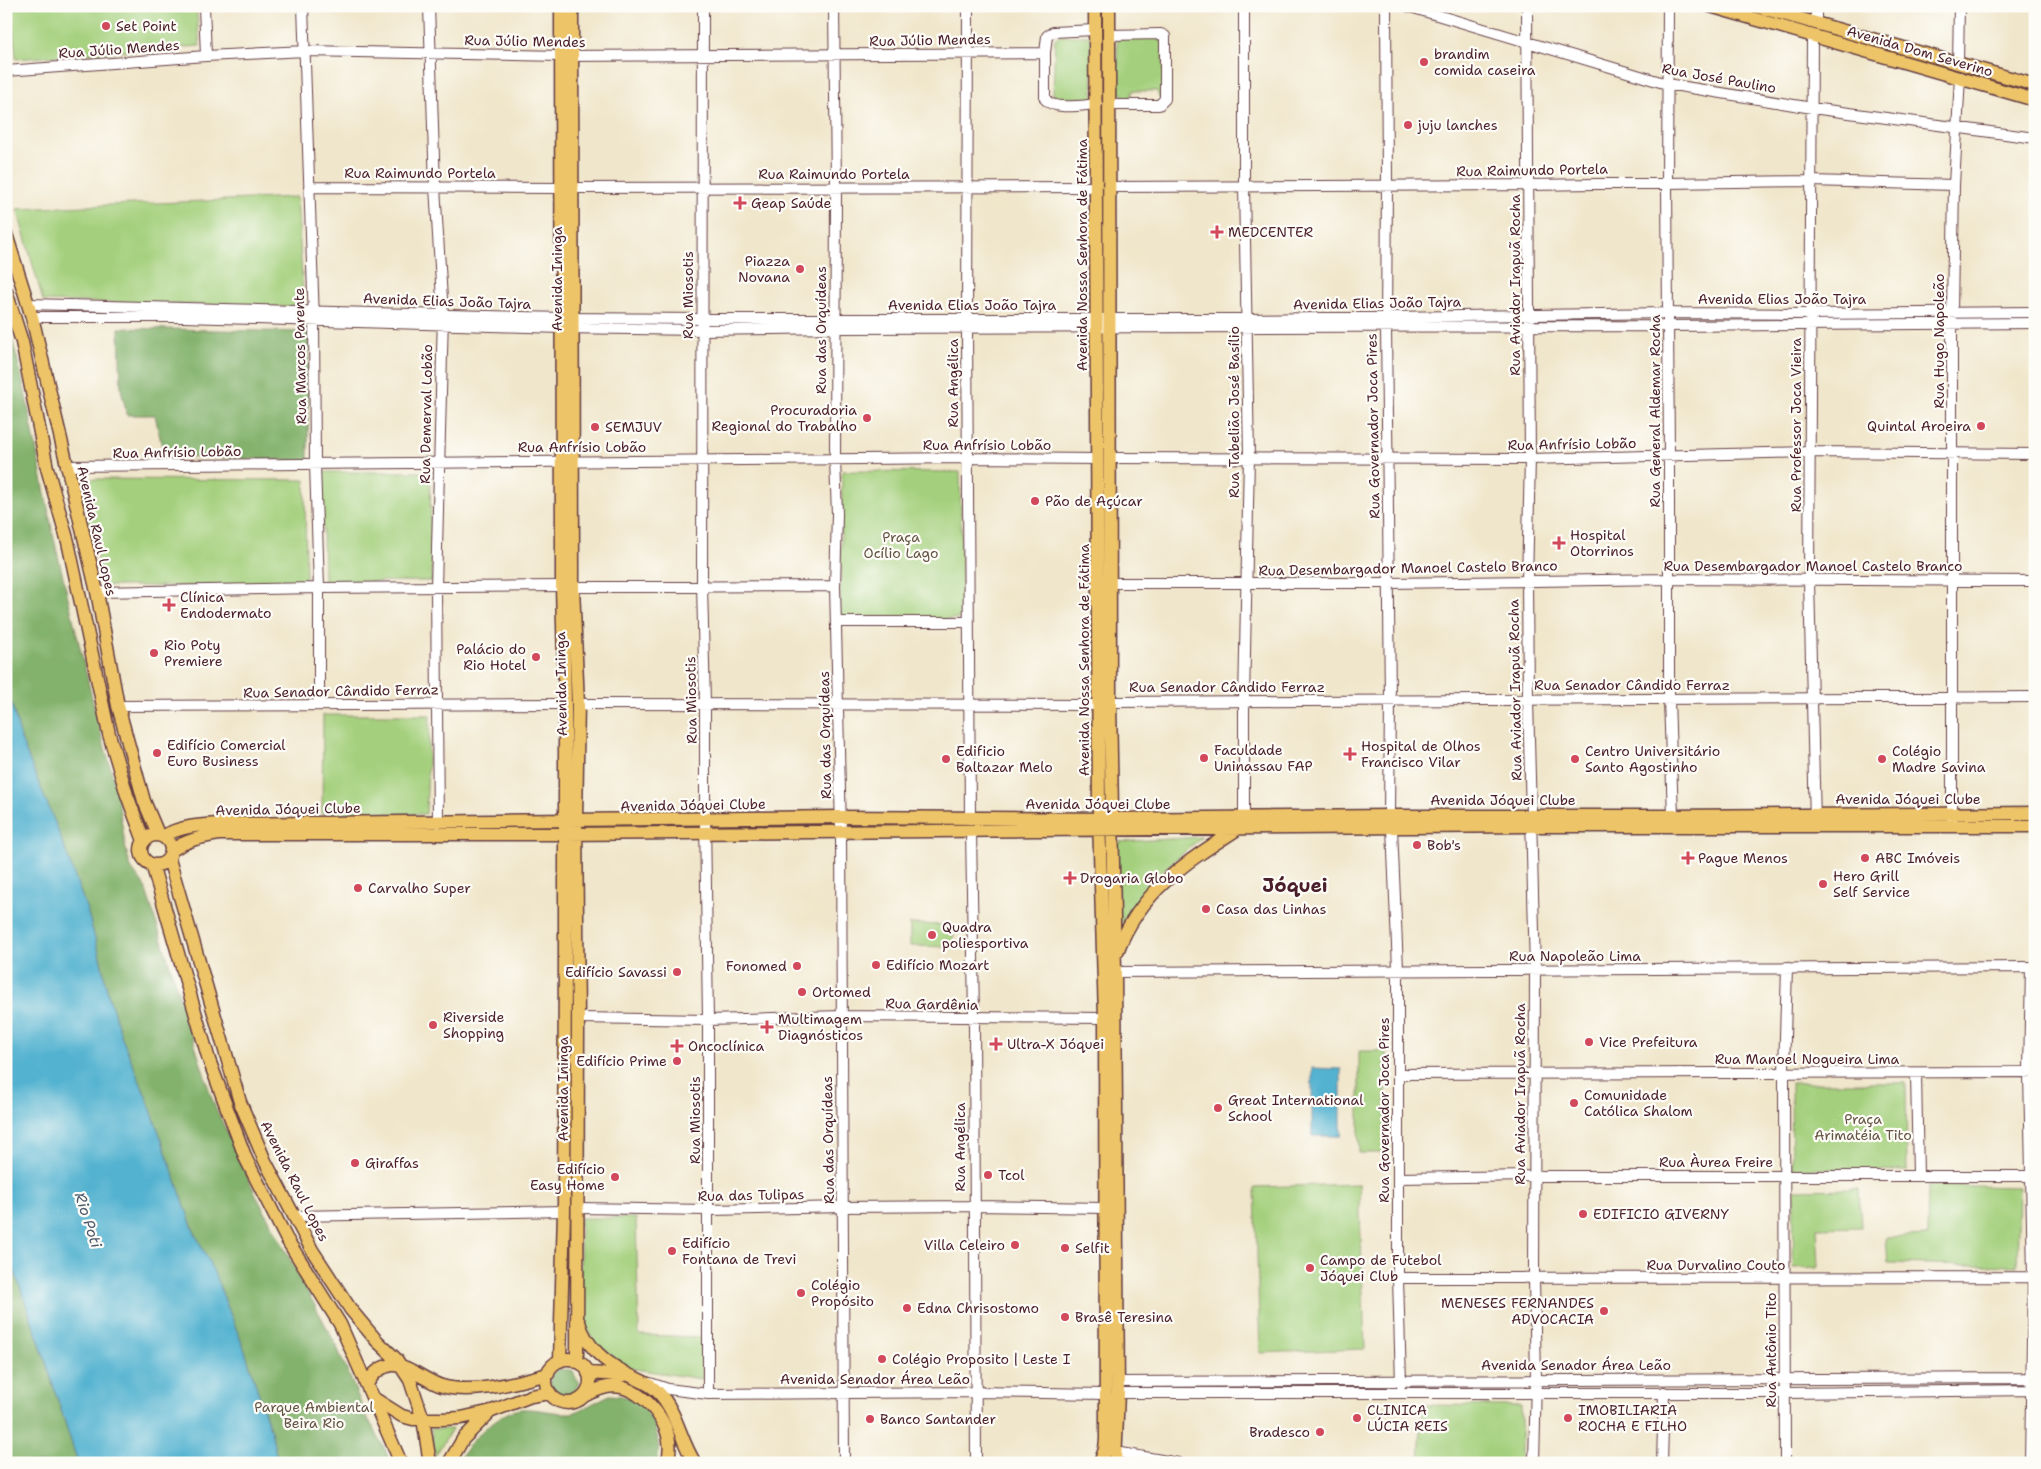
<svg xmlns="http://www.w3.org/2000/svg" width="2041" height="1469" viewBox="0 0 2041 1469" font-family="'Shantell Sans',sans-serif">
	<rect width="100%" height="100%" fill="#fdfcf7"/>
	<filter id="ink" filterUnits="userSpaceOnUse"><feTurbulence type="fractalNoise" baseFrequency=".02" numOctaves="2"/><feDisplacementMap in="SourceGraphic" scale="10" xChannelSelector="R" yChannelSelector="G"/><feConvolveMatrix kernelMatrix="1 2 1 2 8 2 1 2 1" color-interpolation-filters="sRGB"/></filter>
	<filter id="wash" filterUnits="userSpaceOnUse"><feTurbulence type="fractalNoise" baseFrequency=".0096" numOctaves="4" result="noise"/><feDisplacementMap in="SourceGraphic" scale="20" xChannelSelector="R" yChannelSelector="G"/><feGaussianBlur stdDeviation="1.12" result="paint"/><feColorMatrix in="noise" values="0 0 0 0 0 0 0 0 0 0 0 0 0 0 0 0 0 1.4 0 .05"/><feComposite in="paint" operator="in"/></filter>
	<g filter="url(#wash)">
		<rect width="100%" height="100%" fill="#f0e6cb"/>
		<path fill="#a4d07d" stroke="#777854" d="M11,6H196L200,46L16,59Z
			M1058,36H1091L1093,98H1059L1053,94L1055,39Z
			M1162,36L1165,96L1159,98L1157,91H1132L1130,98H1125L1118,89L1117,38Z
			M297,197L304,307L43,301L17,209Z
			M842,471L960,472L963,619H840Z
			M322,472H430L432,581L324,582Z
			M79,479L305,480L306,586H103Z
			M323,715H430L426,814H322Z
			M1202,837L1162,871L1147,886L1119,926L1117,842Z
			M910,924L954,925L953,947L910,946Z
			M1359,1051H1386V1153H1359Z
			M1791,1083H1906L1907,1171L1792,1168Z
			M1359,1184L1365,1349L1260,1353L1255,1187Z
			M1928,1185L2019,1187L2017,1266L1888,1263L1886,1237L1927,1235Z
			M1859,1189L1861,1227L1817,1228L1819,1267L1793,1268L1794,1190Z
			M580,1218H636L639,1335L701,1337L702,1379L635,1369L624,1366L598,1351L581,1315Z
			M1422,1405L1521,1406V1463H1419Z
			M431,1429H452L435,1456Z"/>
		<path fill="#83b26c" stroke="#66684c" d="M6,317L22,377L54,539L98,723L116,787L126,850L131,868L145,887L213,1102L258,1199L336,1345L366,1415L386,1451L389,1463H278L272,1435L245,1351L213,1270L193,1229L149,1104L122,1038L108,994L99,952L87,910L56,825L22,742L6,683Z
			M119,328L309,332L308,461L164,456L155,415H127L121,389Z
			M6,1247L40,1344L78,1463H6Z
			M559,1369L572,1370L579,1384L569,1398L557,1395L550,1384L552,1374Z
			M610,1395C621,1396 632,1396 640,1404C655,1418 662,1444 657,1463H458C466,1443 499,1411 521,1409C538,1408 555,1414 572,1413C577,1413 602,1398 610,1395Z"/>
		<path fill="#52b2d0" stroke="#4e687e" d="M6,683L22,742L56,825L87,910L99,952L108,994L122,1038L149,1104L193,1229L213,1270L245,1351L272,1435L278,1463H78L40,1344L6,1247Z
			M1312,1068L1341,1069V1136H1312Z"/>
	</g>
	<g filter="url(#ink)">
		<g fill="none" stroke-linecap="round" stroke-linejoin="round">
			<g stroke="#633d43" stroke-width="12">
				<path id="minor" d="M204,6L206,56
					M303,6L314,321L315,464L319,588V705
					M429,6L435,187L443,315L436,588L438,823
					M703,6L702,586L705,703V820L708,1020V1394
					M834,6L836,188L835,460L837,514L835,586L841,831L844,1463
					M968,6L967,328L970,819
					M1386,6L1387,185L1386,325L1390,700L1389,816
					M1407,6L1667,84L1812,108L2035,138
					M1527,6L1530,459L1527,581L1528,700L1535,970L1534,1279L1536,1379L1534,1463
					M1668,6L1667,182L1669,455V699L1673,816
					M1816,24V6
					M1095,30L1053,32L1047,36L1045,53V99C1054,111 1083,105 1097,104
					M1109,35L1161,34L1165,36V99L1159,105H1109
					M1812,36L1809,581L1815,822
					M1958,63L1959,6
					M6,71L206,56L305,51L561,56L1045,53
					M309,187L560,188
					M1109,187L1528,185L1811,181L1954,185
					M572,188L1096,187
					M29,304L562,318L702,319H1247L1668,313L1810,314L2035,312
					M32,317H184L562,328L702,330L834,328L1668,326L2035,323
					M1109,458L1530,459L1809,452L2035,454
					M66,466L968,458L1098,459
					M1111,583H1388L1669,579L2035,581
					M573,587L835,586
					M97,592L319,588L562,586
					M836,622H968
					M1110,702L2035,697
					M578,704L1099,705
					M118,706L565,704
					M1244,817V701L1249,457L1244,186V6
					M1952,821V312L1954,185L1960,77
					M1392,828L1398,969V1278L1401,1384
					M971,830L974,1018L976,1463
					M1115,972L2035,967
					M578,1018L708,1020L841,1016L1105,1018
					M1916,1073L1918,1176
					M1399,1074L2035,1072
					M1398,1178L1534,1176H2035
					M577,1208L709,1210L843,1207L974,1206L1105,1208
					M295,1216L564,1211
					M1398,1278L2035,1277
					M1117,1382L2035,1378
					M650,1383L668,1389L708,1394L976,1392L1105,1394
					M1118,1393H1785L2035,1390
					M1116,1452L1178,1463
					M1662,1463L1664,1392
					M1785,1463L1784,1072L1787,967
					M2030,1463L2033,1277L2029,1072L2031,967"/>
			</g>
			<g stroke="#633d43" stroke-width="15">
				<path id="major" d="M572,6L573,587L578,704L576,821L578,1018L577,1362
					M1095,6L1099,819L1105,1018L1106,1439L1105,1449L1100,1463
					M1109,6L1110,702L1115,972L1118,1393L1115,1463
					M1710,6L2035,100
					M1755,6L2035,85
					M6,234L32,317L97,592L118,706L144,801L158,834
					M6,291L22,342L47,468L68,542L109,734L127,795L144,841
					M141 850a15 15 0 1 1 30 0a15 15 0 1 1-30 0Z
					M163,836C182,826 199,825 220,824L840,817L1111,819L1389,816H1673L2035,813
					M172,850C187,840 201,837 219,834H564L1531,826H2035
					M169,859L240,1102L265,1161L312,1250L351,1310L376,1340L396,1359L410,1380L423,1419L430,1463
					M152,864L209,1060L246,1159L286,1238L340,1324L401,1463
					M1117,952C1140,891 1186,862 1239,828
					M579,1322C586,1347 605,1362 627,1374C638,1380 648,1382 657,1391C677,1410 680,1441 695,1463
					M546 1381a22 22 0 1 1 44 0a22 22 0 1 1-44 0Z
					M560,1361L564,1211L565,946V704L562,586L561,6
					M588,1373L624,1375
					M367,1384C373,1373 381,1366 393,1365C407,1364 427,1382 442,1386C473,1395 517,1382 548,1374
					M584,1396C595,1390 609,1384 621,1387C651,1395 678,1432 667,1463
					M375,1399L402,1416L413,1419H442L461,1418L492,1411L531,1396L550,1393
					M449,1463L463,1439L491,1411"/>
			</g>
			<use href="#minor" stroke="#fff" stroke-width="10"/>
			<use href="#major" stroke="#eec469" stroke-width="12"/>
		</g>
	</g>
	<g fill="#d1495b" stroke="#fdfcf7" stroke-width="2">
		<circle cx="106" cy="26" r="5"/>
		<circle cx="1424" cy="62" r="5"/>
		<circle cx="1408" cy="125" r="5"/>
		<path d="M737.5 195.5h5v5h5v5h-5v5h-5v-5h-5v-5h5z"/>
		<path d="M1214.5 224.5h5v5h5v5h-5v5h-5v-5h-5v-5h5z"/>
		<circle cx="800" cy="269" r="5"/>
		<circle cx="867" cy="418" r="5"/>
		<circle cx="1981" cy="426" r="5"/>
		<circle cx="595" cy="427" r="5"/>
		<circle cx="1035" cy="501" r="5"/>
		<path d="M1556.5 535.5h5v5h5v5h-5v5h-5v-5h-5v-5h5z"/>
		<path d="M166.5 597.5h5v5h5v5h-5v5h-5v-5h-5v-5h5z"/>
		<circle cx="154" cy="653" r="5"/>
		<circle cx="536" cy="657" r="5"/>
		<circle cx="157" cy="753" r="5"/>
		<path d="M1347.5 746.5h5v5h5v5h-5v5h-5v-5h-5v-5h5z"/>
		<circle cx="1204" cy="758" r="5"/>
		<circle cx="946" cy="759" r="5"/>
		<circle cx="1575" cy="759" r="5"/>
		<circle cx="1882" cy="759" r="5"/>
		<circle cx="1417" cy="845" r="5"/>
		<path d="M1685.5 850.5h5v5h5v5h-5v5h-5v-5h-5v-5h5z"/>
		<circle cx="1865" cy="858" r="5"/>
		<path d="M1067.5 870.5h5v5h5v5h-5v5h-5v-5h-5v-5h5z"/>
		<circle cx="1823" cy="884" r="5"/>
		<circle cx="358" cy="888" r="5"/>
		<circle cx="1206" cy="909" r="5"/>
		<circle cx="932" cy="935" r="5"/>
		<circle cx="876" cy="965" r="5"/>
		<circle cx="797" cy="966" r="5"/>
		<circle cx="677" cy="972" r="5"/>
		<circle cx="802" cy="992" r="5"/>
		<circle cx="433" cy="1025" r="5"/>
		<path d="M764.5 1019.5h5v5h5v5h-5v5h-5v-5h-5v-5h5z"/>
		<circle cx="1589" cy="1042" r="5"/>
		<path d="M993.5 1036.5h5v5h5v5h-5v5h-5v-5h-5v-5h5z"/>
		<path d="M674.5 1038.5h5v5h5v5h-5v5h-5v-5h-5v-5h5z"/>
		<circle cx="677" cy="1061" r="5"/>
		<circle cx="1574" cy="1103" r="5"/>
		<circle cx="1218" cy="1108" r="5"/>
		<circle cx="355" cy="1163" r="5"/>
		<circle cx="988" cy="1175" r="5"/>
		<circle cx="615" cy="1177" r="5"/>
		<circle cx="1583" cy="1214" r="5"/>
		<circle cx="1015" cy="1245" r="5"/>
		<circle cx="1065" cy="1248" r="5"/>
		<circle cx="672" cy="1251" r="5"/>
		<circle cx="1310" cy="1268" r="5"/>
		<circle cx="801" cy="1293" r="5"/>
		<circle cx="907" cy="1308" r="5"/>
		<circle cx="1604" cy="1311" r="5"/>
		<circle cx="1065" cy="1317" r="5"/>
		<circle cx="882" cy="1359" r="5"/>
		<circle cx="1357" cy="1418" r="5"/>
		<circle cx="1568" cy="1418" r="5"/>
		<circle cx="870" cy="1419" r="5"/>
		<circle cx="1320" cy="1432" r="5"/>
	</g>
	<g text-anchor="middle" stroke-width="4.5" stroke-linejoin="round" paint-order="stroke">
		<g font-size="14" fill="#4a1f2b" stroke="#fdfcf7" text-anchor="start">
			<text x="116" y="31">Set Point</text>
			<text x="1434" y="59">brandim<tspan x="1434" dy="16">comida caseira</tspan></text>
			<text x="1418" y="130">juju lanches</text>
			<text x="751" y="208">Geap Saúde</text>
			<text x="1228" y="237">MEDCENTER</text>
			<text x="790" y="266" text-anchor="end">Piazza<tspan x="790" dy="16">Novana</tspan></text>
			<text x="857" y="415" text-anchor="end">Procuradoria<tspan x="857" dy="16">Regional do Trabalho</tspan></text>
			<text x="1971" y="431" text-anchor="end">Quintal Aroeira</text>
			<text x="605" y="432">SEMJUV</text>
			<text x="1045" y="506">Pão de Açúcar</text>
			<text x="1570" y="540">Hospital<tspan x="1570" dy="16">Otorrinos</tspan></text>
			<text x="180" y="602">Clínica<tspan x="180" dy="16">Endodermato</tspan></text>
			<text x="164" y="650">Rio Poty<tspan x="164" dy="16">Premiere</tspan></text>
			<text x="526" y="654" text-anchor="end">Palácio do<tspan x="526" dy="16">Rio Hotel</tspan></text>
			<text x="167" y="750">Edifício Comercial<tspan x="167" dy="16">Euro Business</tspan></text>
			<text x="1361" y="751">Hospital de Olhos<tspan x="1361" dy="16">Francisco Vilar</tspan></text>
			<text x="1214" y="755">Faculdade<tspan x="1214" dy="16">Uninassau FAP</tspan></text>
			<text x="956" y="756">Edificio<tspan x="956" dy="16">Baltazar Melo</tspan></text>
			<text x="1585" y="756">Centro Universitário<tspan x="1585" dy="16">Santo Agostinho</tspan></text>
			<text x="1892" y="756">Colégio<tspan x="1892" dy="16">Madre Savina</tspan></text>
			<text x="1427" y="850">Bob's</text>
			<text x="1698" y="863">Pague Menos</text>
			<text x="1875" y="863">ABC Imóveis</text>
			<text x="1833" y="881">Hero Grill<tspan x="1833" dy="16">Self Service</tspan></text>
			<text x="1080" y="883">Drogaria Globo</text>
			<text x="368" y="893">Carvalho Super</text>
			<text x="1216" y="914">Casa das Linhas</text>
			<text x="942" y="932">Quadra<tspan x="942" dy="16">poliesportiva</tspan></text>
			<text x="886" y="970">Edifício Mozart</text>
			<text x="787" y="971" text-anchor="end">Fonomed</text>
			<text x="667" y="977" text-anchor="end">Edifício Savassi</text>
			<text x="812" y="997">Ortomed</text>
			<text x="443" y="1022">Riverside<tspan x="443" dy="16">Shopping</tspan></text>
			<text x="778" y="1024">Multimagem<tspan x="778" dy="16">Diagnósticos</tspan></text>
			<text x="1599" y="1047">Vice Prefeitura</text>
			<text x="1007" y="1049">Ultra-X Jóquei</text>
			<text x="688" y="1051">Oncoclínica</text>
			<text x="667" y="1066" text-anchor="end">Edifício Prime</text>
			<text x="1584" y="1100">Comunidade<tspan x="1584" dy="16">Católica Shalom</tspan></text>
			<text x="1228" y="1105">Great International<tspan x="1228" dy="16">School</tspan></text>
			<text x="365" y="1168">Giraffas</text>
			<text x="605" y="1174" text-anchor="end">Edifício<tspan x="605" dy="16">Easy Home</tspan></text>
			<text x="998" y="1180">Tcol</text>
			<text x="1593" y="1219">EDIFICIO GIVERNY</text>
			<text x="682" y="1248">Edifício<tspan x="682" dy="16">Fontana de Trevi</tspan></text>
			<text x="1005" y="1250" text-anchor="end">Villa Celeiro</text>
			<text x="1075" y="1253">Selfit</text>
			<text x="1320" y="1265">Campo de Futebol<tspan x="1320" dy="16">Jóquei Club</tspan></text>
			<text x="811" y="1290">Colégio<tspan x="811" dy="16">Propósito</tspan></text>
			<text x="1594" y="1308" text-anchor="end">MENESES FERNANDES<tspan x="1594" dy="16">ADVOCACIA</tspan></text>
			<text x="917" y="1313">Edna Chrisostomo</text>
			<text x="1075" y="1322">Brasê Teresina</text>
			<text x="892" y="1364">Colégio Proposito | Leste I</text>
			<text x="1367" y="1415">CLINICA<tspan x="1367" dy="16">LÚCIA REIS</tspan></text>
			<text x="1578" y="1415">IMOBILIARIA<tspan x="1578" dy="16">ROCHA E FILHO</tspan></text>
			<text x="880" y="1424">Banco Santander</text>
			<text x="1310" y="1437" text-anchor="end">Bradesco</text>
		</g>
		<g font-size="14" fill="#4a1f2b" stroke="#fdfcf7">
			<text transform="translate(930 40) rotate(-1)" y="5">Rua Júlio Mendes</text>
			<text transform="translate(525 41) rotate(1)" y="5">Rua Júlio Mendes</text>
			<text transform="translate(119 49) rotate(-4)" y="5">Rua Júlio Mendes</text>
			<text transform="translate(1920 51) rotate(16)" y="5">Avenida Dom Severino</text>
			<text transform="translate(1719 78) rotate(10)" y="5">Rua José Paulino</text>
			<text transform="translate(1532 170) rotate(-1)" y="5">Rua Raimundo Portela</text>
			<text x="420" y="178">Rua Raimundo Portela</text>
			<text x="834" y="179">Rua Raimundo Portela</text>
			<text transform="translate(1082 255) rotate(-90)" y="5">Avenida Nossa Senhora de Fátima</text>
			<text transform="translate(557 279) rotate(-90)" y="5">Avenida Ininga</text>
			<text transform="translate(1515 285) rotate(-90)" y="5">Rua Aviador Irapuã Rocha</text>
			<text transform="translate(688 295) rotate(-90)" y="5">Rua Miosotis</text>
			<text x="1782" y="304">Avenida Elias João Tajra</text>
			<text transform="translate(447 301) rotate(2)" y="5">Avenida Elias João Tajra</text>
			<text transform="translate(1377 303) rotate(-1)" y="5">Avenida Elias João Tajra</text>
			<text x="972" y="310">Avenida Elias João Tajra</text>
			<text transform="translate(821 330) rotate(-90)" y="5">Rua das Orquídeas</text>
			<text transform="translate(1939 341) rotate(-90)" y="5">Rua Hugo Napoleão</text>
			<text transform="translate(300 356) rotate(-91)" y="5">Rua Marcos Parente</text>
			<text transform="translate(953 383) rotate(-90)" y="5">Rua Angélica</text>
			<text transform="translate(1655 411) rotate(-90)" y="5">Rua General Aldemar Rocha</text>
			<text transform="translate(1234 412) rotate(-90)" y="5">Rua Tabelião José Basílio</text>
			<text transform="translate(426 414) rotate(-89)" y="5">Rua Demerval Lobão</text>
			<text transform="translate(1796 425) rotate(-90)" y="5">Rua Professor Joca Vieira</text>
			<text transform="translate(1373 426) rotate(-91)" y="5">Rua Governador Joca Pires</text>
			<text transform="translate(1572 444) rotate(-1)" y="5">Rua Anfrísio Lobão</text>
			<text x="987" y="450">Rua Anfrísio Lobão</text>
			<text x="582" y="452">Rua Anfrísio Lobão</text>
			<text transform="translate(177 452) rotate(-1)" y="5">Rua Anfrísio Lobão</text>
			<text transform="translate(97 531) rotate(77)" y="5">Avenida Raul Lopes</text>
			<text x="1813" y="571">Rua Desembargador Manoel Castelo Branco</text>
			<text transform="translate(1408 568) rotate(-1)" y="5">Rua Desembargador Manoel Castelo Branco</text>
			<text transform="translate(1084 660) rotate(-90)" y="5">Avenida Nossa Senhora de Fátima</text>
			<text transform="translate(561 684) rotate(-91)" y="5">Avenida Ininga</text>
			<text x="1632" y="690">Rua Senador Cândido Ferraz</text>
			<text x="1227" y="692">Rua Senador Cândido Ferraz</text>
			<text transform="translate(1515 690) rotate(-91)" y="5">Rua Aviador Irapuã Rocha</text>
			<text transform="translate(341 691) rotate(-1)" y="5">Rua Senador Cândido Ferraz</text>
			<text transform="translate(691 700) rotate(-91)" y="5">Rua Miosotis</text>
			<text transform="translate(825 735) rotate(-91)" y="5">Rua das Orquídeas</text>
			<text x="1908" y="804">Avenida Jóquei Clube</text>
			<text x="1503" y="805">Avenida Jóquei Clube</text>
			<text x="1098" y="809">Avenida Jóquei Clube</text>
			<text transform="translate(693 805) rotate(-1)" y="5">Avenida Jóquei Clube</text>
			<text transform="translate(288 809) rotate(-1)" y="5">Avenida Jóquei Clube</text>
			<text x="1575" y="961">Rua Napoleão Lima</text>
			<text transform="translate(932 1004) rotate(1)" y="5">Rua Gardênia</text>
			<text x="1807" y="1064">Rua Manoel Nogueira Lima</text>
			<text transform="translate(563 1089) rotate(-90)" y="5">Avenida Ininga</text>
			<text transform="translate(1520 1094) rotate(-90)" y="5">Rua Aviador Irapuã Rocha</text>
			<text transform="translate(1384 1110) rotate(-90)" y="5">Rua Governador Joca Pires</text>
			<text transform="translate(695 1120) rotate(-90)" y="5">Rua Miosotis</text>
			<text transform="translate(828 1140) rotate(-91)" y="5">Rua das Orquídeas</text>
			<text transform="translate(960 1147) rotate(-90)" y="5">Rua Angélica</text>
			<text x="1716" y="1167">Rua Àurea Freire</text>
			<text transform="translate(295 1181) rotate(63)" y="5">Avenida Raul Lopes</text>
			<text transform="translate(751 1195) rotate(-1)" y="5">Rua das Tulipas</text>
			<text x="1716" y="1270">Rua Durvalino Couto</text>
			<text transform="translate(1771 1350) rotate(-90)" y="5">Rua Antônio Tito</text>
			<text x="1576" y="1370">Avenida Senador Área Leão</text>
			<text x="875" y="1384">Avenida Senador Área Leão</text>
		</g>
		<g font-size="14" fill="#655444" stroke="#fdfcf7">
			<text x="901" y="542">Praça<tspan x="901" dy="16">Ocílio Lago</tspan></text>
			<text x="1863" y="1124">Praça<tspan x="1863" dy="16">Arimatéia Tito</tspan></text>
			<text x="314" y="1412">Parque Ambiental<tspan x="314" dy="16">Beira Rio</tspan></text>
		</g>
		<g font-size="15" font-style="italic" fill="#4d5a6d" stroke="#fdfcf7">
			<text transform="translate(88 1220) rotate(72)" y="5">Rio Poti</text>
		</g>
		<g font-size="19" font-weight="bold" fill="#4a1f2b" stroke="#fdfcf7">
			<text x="1295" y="892">Jóquei</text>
		</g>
	</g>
	<rect width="2041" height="1469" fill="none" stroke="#fdfcf7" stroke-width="25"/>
</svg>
